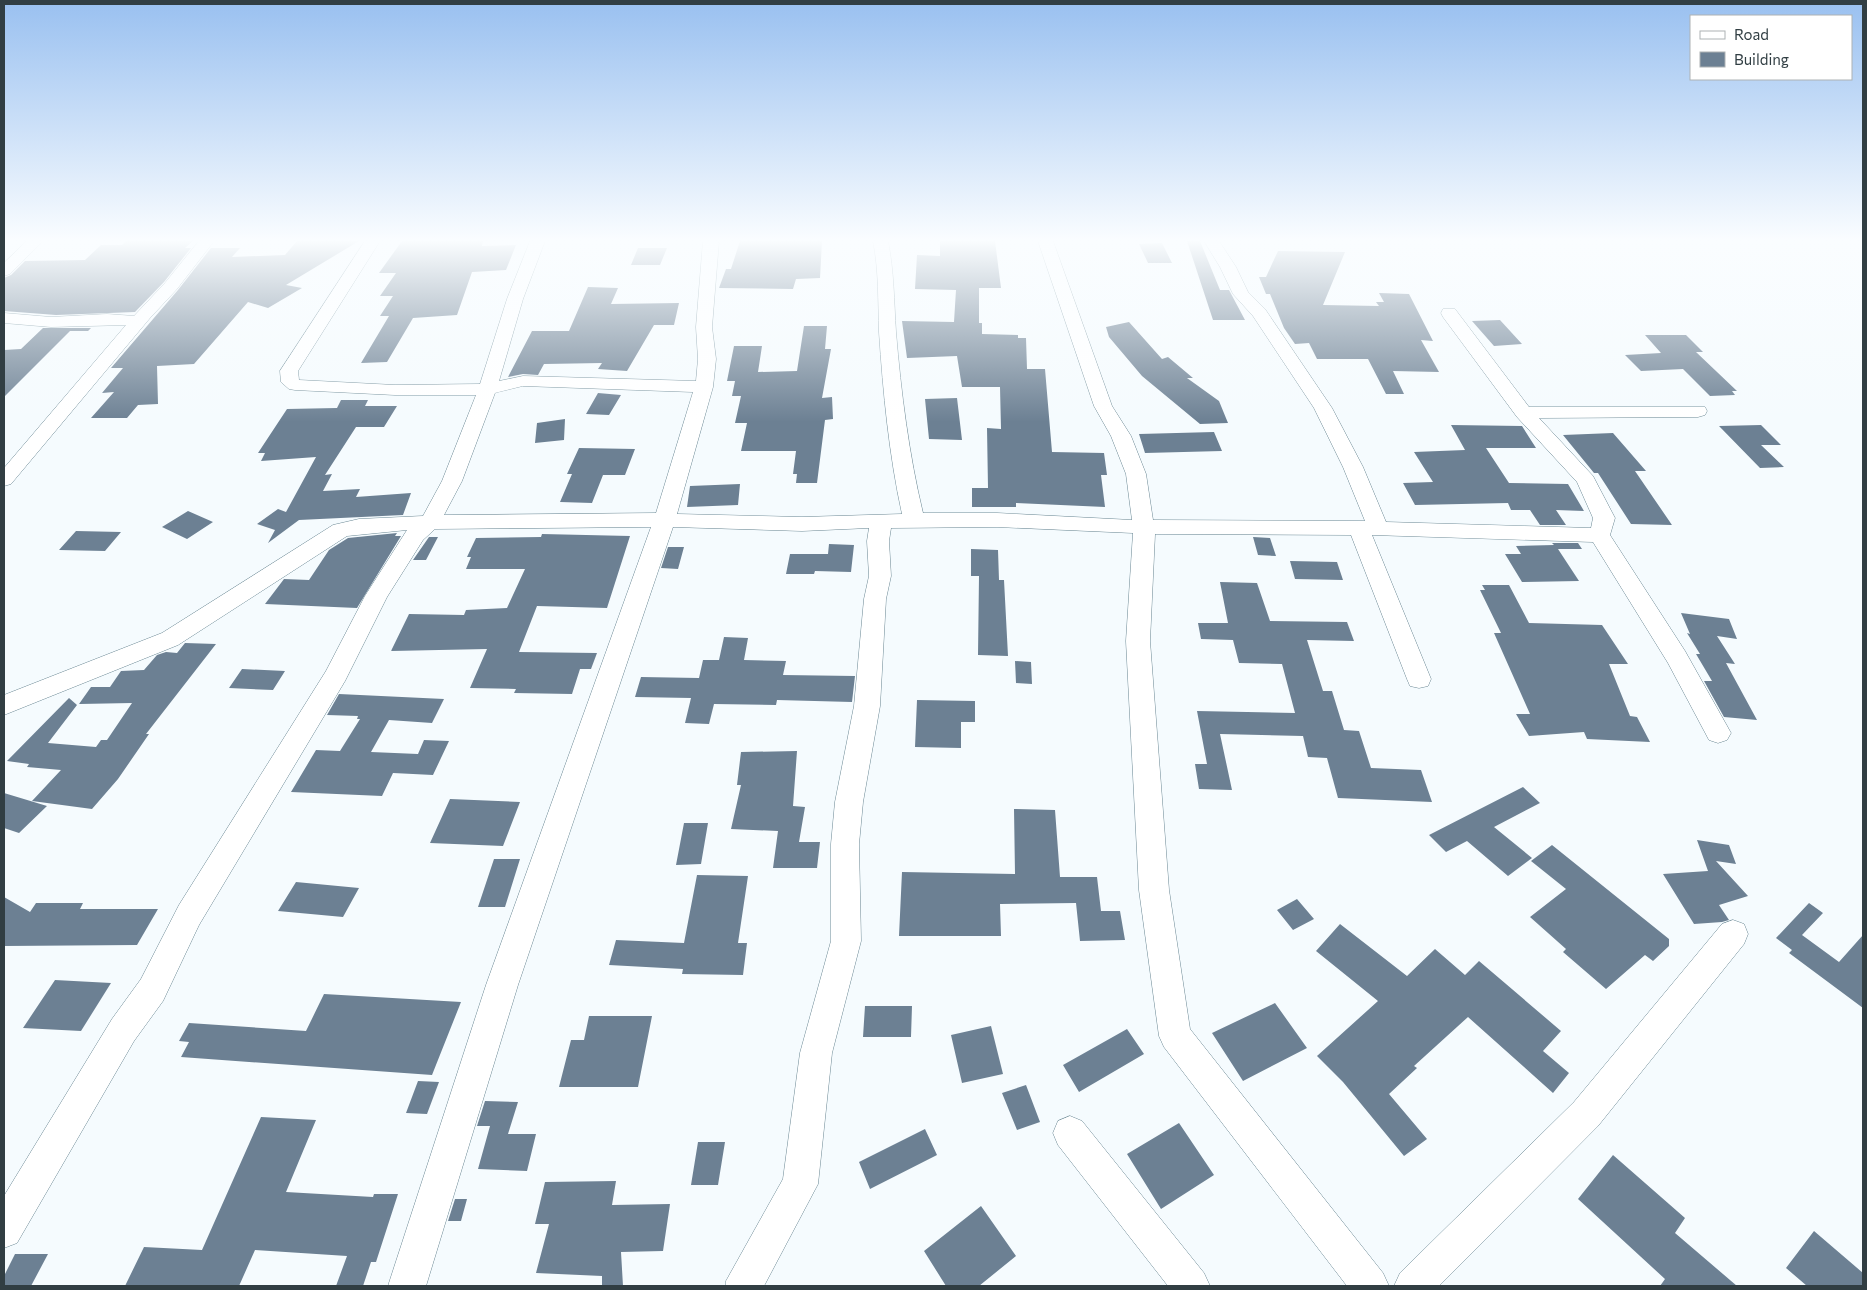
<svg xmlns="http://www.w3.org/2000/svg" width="1867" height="1290" viewBox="0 0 1867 1290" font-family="Commissioner,sans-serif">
	<rect width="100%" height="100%" fill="#f5fbfe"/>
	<path fill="#6c8093" d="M126,241H193L185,248H191L164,282L135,312L56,315L4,311V278L11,275L25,261L85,260L101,245H122Z
		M297,241H359L286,285L302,288L268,308L248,302L194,364L157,366L158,404L138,405L127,418H91L114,392L102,393L123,368H111L178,290L211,248H240L232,257L285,255Z
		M402,241H483L482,246L516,245L506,270L472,272L457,315L413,318L387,362L361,363L389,316H380L393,296H380L396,273H379Z
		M740,241H822L820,278L796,279L793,289L719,288L726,269H731Z
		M940,241H995L1001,288H979V323H982V334L1018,335V338H1026L1027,369H1045L1052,452L1104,453L1107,475H1101L1105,507L1016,503V507H972V488H988L987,428L1001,429L1000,387H962L957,356L907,358L902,321L954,322L956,290L915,289L917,255L940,256Z
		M1187,241H1200L1220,290H1229L1245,320H1213Z
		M1162,243L1172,263H1148L1139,244Z
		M638,248H667L660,265H631Z
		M1278,251L1345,252L1323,305L1379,306L1376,302H1384L1379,293L1409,294L1433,341L1421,340L1439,372L1393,371L1404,394H1386L1368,359H1317L1309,343L1295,344L1284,328L1270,294H1266L1259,277H1266Z
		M588,287L618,288L611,304L679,303L674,325H654L627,371L598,369L602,363L544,364L538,375L523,374L508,377L532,331H569Z
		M1500,320L1522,344L1494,346L1472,321Z
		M1129,322L1162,359L1168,357L1193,378H1187L1219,401L1228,423L1200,424L1142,376L1109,337L1106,327Z
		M804,326H827L825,349H831L822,398L832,397L833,419L825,420L817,483H796L797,474H793L796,451H741L747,423H735L741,396H732L735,381H727L734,346H762L758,372L797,371Z
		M43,328H91L88,331H70L4,397V350L21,349Z
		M1645,335H1686L1703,352H1696L1737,391H1732L1735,395L1710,396L1683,369L1641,371L1625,355L1661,353Z
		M598,393L621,395L609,415L586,414Z
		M957,398L962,440L929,439L925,399Z
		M341,400H368L365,406H397L384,427H356L325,475L332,474L323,491L360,489L356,497L411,493L403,515L299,520L268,543L275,530L257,524L278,509L286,512L316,457L261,461L265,453H258L287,409L337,408Z
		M565,419L564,440L535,443L537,423Z
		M1451,425L1522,426L1536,448H1486L1509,483L1568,484L1584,511L1556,510L1566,525H1540L1530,510H1511L1508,503L1415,505L1403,483L1433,482L1414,452L1465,450Z
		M1761,425L1781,445H1761L1784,467L1760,468L1719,426Z
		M1214,432L1222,451L1145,453L1139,434Z
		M1613,433L1646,471H1635L1672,525L1631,524L1598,473H1594L1563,435Z
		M579,448L635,449L625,475H603L592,503L560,502L572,474H567Z
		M740,484L738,505L687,507L690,486Z
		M188,511L213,522L187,539L162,527Z
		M76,531L121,532L105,551L59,550Z
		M397,533L395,536H401L357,608L265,604L284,579L309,580L329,550L348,538Z
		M542,534L630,536L607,608L537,606L519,652L597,653L591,669H580L572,694L514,693L516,689L470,688L487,649L391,651L409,614L464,615L466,610L507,608L525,569H466L471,557H467L476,538L541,537Z
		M429,537H438L426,560H413Z
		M1253,537L1270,538L1276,556L1258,555Z
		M1552,543H1578L1582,549H1558L1579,581L1522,582L1505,554H1521L1516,546L1554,545Z
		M829,544L854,545L851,572L815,571L814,574H786L790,554H828Z
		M668,547H684L678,569L661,568Z
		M971,549L998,550L999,580H1004L1008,656L978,655L979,576H971Z
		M1290,561L1337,562L1343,580L1295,579Z
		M1220,582L1257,583L1270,621L1347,622L1354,641L1307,640L1323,691H1332L1344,730L1359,731L1371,768L1421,770L1432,802L1338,798L1327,758L1308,757L1303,736L1220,734L1232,790L1199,789L1195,764H1207L1197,711L1295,713L1282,664L1239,663L1233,640L1201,639L1198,623H1228Z
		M1482,585H1509L1529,623L1602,625L1628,664H1609L1630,716L1637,717L1650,742L1587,739L1584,732L1529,736L1516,714H1530L1494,633H1501L1480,590H1485Z
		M1681,613L1729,619L1737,639L1717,636L1735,664L1726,663L1757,720L1724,717L1704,681H1712L1696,654H1700L1687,633L1690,634Z
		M724,637L748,638L744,660L786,661L783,675L855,676L852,702L777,700L776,705L714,704L709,724L685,723L691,698L635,697L641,677L699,678L703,660H719Z
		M185,643L216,644L146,734H149L118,779L92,809L32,801L61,770L27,767L29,764L7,761L69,698L77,705L48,743L96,747L101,740H107L132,703L79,704L91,687H110L121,671L144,670L157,655L166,652L177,653Z
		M1015,661L1031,662L1032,684L1016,683Z
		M242,669L285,671L273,690L229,688Z
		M339,694L444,699L432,723L389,720L371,752L418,754L424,740L449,741L433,775L393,773L382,796L291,792L316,750L340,751L360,719H357L358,716L327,715Z
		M917,700L975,701V722H961V748L915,747Z
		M797,751L793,806L805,807L799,842H820L817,868H773L778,831L731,829L741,785H737L741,752Z
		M1523,787L1540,803L1494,827L1532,858L1508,876L1467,841L1446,852L1429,835Z
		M4,793L47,806L19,833L4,828Z
		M450,799L520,802L503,846L430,843Z
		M1014,809L1055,810L1060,877H1097L1101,911H1120L1125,940L1080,941L1076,903L1000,904L1001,936H899L902,872L1015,874Z
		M684,823H708L701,864L676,865Z
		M1697,840L1729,845L1736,864L1716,861L1748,896L1719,905L1729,920L1722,922L1694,924L1663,874L1708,871Z
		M1552,845L1669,939V946L1653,961L1645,955L1606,989L1563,952L1566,949L1530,917L1566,889L1531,861Z
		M494,859H520L505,907H478Z
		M697,875L748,876L738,943H747L743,975L682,974L683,969L609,965L616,940L684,943Z
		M296,882L359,888L343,917L278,911Z
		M4,897L30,912L36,903H83L80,909H158L137,945L4,946Z
		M1297,899L1314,919L1293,930L1277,910Z
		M1809,903L1823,913L1802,935L1839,962L1863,935V1008L1789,953L1792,950L1776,938Z
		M1340,924L1407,976L1435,949L1465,975L1479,961L1561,1031L1543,1051L1569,1073L1553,1093L1468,1017L1414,1066L1417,1068L1389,1094L1427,1139L1404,1156L1343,1082L1317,1056L1378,1001L1316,951Z
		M55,980L111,983L81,1031L23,1028Z
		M324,994L461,1002L432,1075L181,1057L189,1042L179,1041L189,1023L306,1031Z
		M1275,1003L1307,1048L1243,1081L1212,1033Z
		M865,1006H912L911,1037H863Z
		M589,1016H652L638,1087H559L571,1040H584Z
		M991,1026L1003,1074L962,1083L951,1035Z
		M1127,1029L1144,1054L1079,1092L1063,1065Z
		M418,1081L439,1082L427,1114L406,1113Z
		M1026,1085L1040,1122L1017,1130L1002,1093Z
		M485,1101L518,1102L508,1134H536L527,1171L478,1169L490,1126H477Z
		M261,1117L316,1120L286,1192L373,1197L374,1194H398L376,1262H371L363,1286H336L347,1256L255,1250L239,1286H125L144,1247L202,1250Z
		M1179,1123L1214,1175L1161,1209L1127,1154Z
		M925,1129L937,1155L870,1189L859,1162Z
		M698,1142H725L718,1185H691Z
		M1613,1155L1685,1218L1675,1233L1737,1286H1660L1665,1279L1578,1199Z
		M616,1181L612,1205L670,1204L663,1251L621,1252L623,1286H602V1276L536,1273L549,1224H535L545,1182Z
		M455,1199H467L461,1221H448Z
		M981,1206L1016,1256L979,1286H946L924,1251Z
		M1814,1231L1863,1273V1286H1807L1786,1268Z
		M15,1254H48L31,1286H4V1276Z"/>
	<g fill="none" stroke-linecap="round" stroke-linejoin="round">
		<g stroke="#6b8894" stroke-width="1">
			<path id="minor" d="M27,241H43L10,274L4,276V263Z
				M199,241H214L177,289L150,318L11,484L4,486V468L126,325L51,327L4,323V313L51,317L107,314L134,316L165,283Z
				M365,241H380L298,371L299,380L395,385L480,384L507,299L530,241H545L523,299L499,381L523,376L696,381L698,359L696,327L703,241H719L712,327L716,359L713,387L677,514L802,517L902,514C889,455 883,392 879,332C878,301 879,271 873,241H888C894,271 894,301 896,332C901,392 909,455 923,513H997L1132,520L1126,474L1111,436L1094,406L1038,241H1053L1112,406L1131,436L1146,474L1153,520L1365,521L1343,467L1314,408L1253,316L1233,294L1220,267L1204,241H1219L1236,267L1248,292L1265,309L1332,408L1363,467L1386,522L1591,528L1593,518L1577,482L1517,417L1443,317L1441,313L1443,309H1455L1529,407H1705L1707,411L1705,415L1698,417L1539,418L1593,476L1615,518L1610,535L1685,651L1731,733L1727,740L1718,743L1709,740L1668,663L1593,542L1372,535L1431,679L1428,686L1419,688L1410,686L1407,679L1351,535L1155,534L1150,641L1169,890L1190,1029L1383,1273L1389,1286H1347L1164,1047L1159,1036L1139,890L1126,641L1133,533L997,527L891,528L889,541L891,576L886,599L880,706L863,802L859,844L861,941L832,1053L818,1184L764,1286H726V1281L783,1179L800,1053L831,941V844L835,802L854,706L864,599L869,576L867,541L869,528L802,531L673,527L518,985L426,1286H388L486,985L651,527L435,529L423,540L387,597L345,681L199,925L163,1001L134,1041L17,1243L4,1248V1196L112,1019L141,979L179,905L326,671L365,596L407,530L347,536L178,645L4,715V695L162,633L333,525L359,519L423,516L442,481L476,395H395L295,390L289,389L281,382L280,371ZM523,386L693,392L656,513L444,515L462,481L495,393Z
				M1733,920L1744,924L1748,934L1744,944L1598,1126L1439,1286H1394L1400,1273L1574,1102L1722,924Z
				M1070,1116L1082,1121L1204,1273L1210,1286H1168L1058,1145L1053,1133L1058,1121Z"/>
		</g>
		<use href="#minor" fill="#fff" fill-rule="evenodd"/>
	</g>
	<linearGradient id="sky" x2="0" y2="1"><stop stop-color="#99c0f0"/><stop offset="0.57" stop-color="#fafdff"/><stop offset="1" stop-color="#fafdff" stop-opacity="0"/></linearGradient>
	<rect width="1867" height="422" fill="url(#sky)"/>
	<rect width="1867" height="1290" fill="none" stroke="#313e43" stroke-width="10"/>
	<rect x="1690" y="15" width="162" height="65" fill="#ffffff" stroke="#adb2b4"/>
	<rect x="1700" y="31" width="25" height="8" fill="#ffffff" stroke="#adb2b4"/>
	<text x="1734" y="40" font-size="15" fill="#313e43">Road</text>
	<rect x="1700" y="52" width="25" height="15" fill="#6c8093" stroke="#adb2b4"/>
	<text x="1734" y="65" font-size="15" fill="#313e43">Building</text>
</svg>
